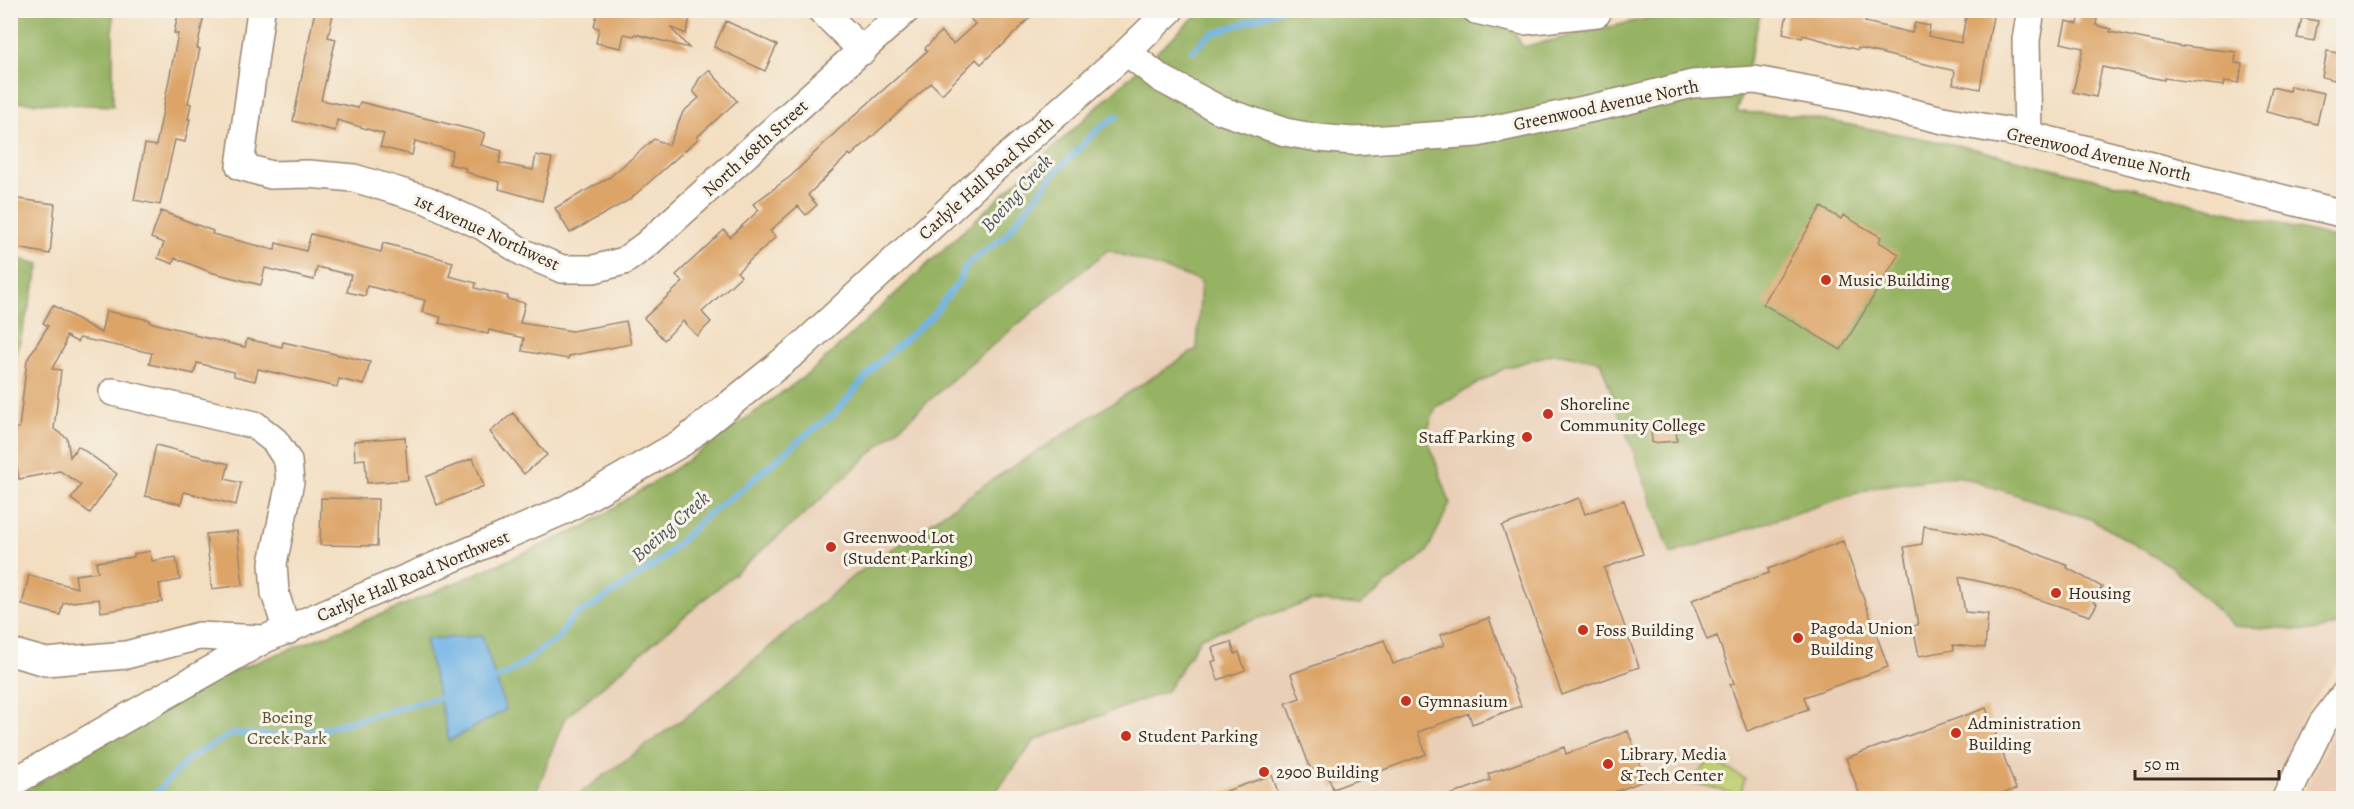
<svg xmlns="http://www.w3.org/2000/svg" width="2354" height="809" viewBox="0 0 2354 809" font-family="Alegreya,serif">
	<rect width="100%" height="100%" fill="#f7f3e8"/>
	<filter id="ink" filterUnits="userSpaceOnUse"><feTurbulence type="fractalNoise" baseFrequency=".0167" numOctaves="2"/><feDisplacementMap in="SourceGraphic" scale="12" xChannelSelector="R" yChannelSelector="G"/><feConvolveMatrix kernelMatrix="1 2 1 2 8 2 1 2 1" color-interpolation-filters="sRGB"/></filter>
	<filter id="wash" filterUnits="userSpaceOnUse"><feTurbulence type="fractalNoise" baseFrequency=".008" numOctaves="4" result="noise"/><feDisplacementMap in="SourceGraphic" scale="24" xChannelSelector="R" yChannelSelector="G"/><feGaussianBlur stdDeviation="1.35" result="paint"/><feColorMatrix in="noise" values="0 0 0 0 0 0 0 0 0 0 0 0 0 0 0 0 0 1.4 0 .05"/><feComposite in="paint" operator="in"/></filter>
	<g filter="url(#wash)">
		<rect width="100%" height="100%" fill="#f3dec1"/>
		<path fill="#e9cfb6" d="M1115,89L1798,115L1967,147L2343,240V657L2307,710L2267,798H343L392,610L584,527L691,458L813,370Z
			M2343,721V798H2302L2334,730Z"/>
		<path fill="#becf71" stroke="#7c7c48" stroke-width="1.5" d="M1711,759L1745,779L1740,795L1691,782Z"/>
		<path fill="#96b263" stroke="#686e40" stroke-width="1.5" d="M11,10L113,11V106L15,102L11,124Z
			M1201,11H1502L1523,47L1661,15L1660,11H1761L1737,112L1798,115L1967,147L2343,240V624L2313,631L2233,626L2172,567L2091,519L1958,476L1879,486L1671,554L1600,361L1555,353L1505,368L1436,407L1426,434L1450,503L1427,552L1360,605L1312,601L1201,637L1167,691L1035,740L991,798H573L695,710L851,578L989,482L1197,349L1201,281L1108,250L966,367L802,516L564,719L534,798H11L10,787L19,795L202,683L392,610L584,527L691,458L813,370Z
			M11,257L40,264L11,375L10,257Z"/>
		<path fill="#70b3e5" stroke="#566e82" stroke-width="1.5" d="M482,636L506,710L449,741L425,639Z"/>
		<g fill="none" stroke-linecap="round" stroke-linejoin="round">
			<path stroke="#70b3e5" stroke-width="6" d="M1192,51L1209,35L1280,10
				M491,681L508,673L524,663L545,646L557,640L573,616L596,604L660,561L707,515L741,490L803,437L833,415L879,362L930,318L957,284L968,263L1004,237L1055,173L1098,129L1117,116
				M151,798L189,758L234,733L271,736L314,731L445,696"/>
		</g>
		<g id="blocks">
			<path fill="#dda468" d="M179,10H205L197,48L200,49L188,103L191,104L188,119H190L185,142L175,140L160,205L134,200L145,144L156,146L178,34L174,33Z
				M315,10H334L328,37L336,39L321,100L358,108L360,102L485,133L481,145L502,151L499,163L533,170L536,155L552,158L542,201L499,189L500,182L477,176L465,171L466,168L449,164L453,151L415,141L412,155L380,147L384,134L337,120L335,131L293,121Z
				M598,10H660L690,18L686,34L670,27L689,48L635,34L634,36L624,34L621,48L596,43L599,28L594,27Z
				M963,10H1037L1001,47L1000,46L981,64L976,59L942,94L931,83L851,156L849,154L808,195L817,205L806,215L798,206L770,231L776,237L737,272L741,276L702,312L711,322L697,336L683,321L664,340L644,318L683,282L676,275L724,230L730,237L759,210L753,204L791,176L838,130L927,51L925,48L941,32L953,44L975,24Z
				M1788,10H1846L1867,16L1865,22L1912,33L1915,23L1930,26L1928,36L1961,43L1967,11L1993,16L1980,89L1953,84L1955,71L1858,48V50L1803,35L1802,38L1783,33Z
				M2081,10L2098,13L2096,25L2111,29L2110,32L2183,47V46L2236,52L2235,63L2242,64L2239,83L2225,81L2224,86L2164,78V80L2102,67L2096,97L2073,92L2083,48L2061,43L2066,21L2078,24Z
				M2302,18L2318,21L2314,41L2297,38Z
				M726,21L777,45L765,71L714,47Z
				M2327,51L2343,54V82L2322,77Z
				M709,70L737,101L697,137L698,139L629,200L570,233L555,208L610,177L654,139L669,145L683,112L699,98L693,91L699,79Z
				M2290,86L2324,93L2317,124L2266,112L2272,87L2289,91Z
				M18,199L55,204L50,254L11,247Z
				M1821,207L1841,219L1843,215L1881,237L1879,242L1899,254L1841,350L1763,304Z
				M161,211L213,231L212,234L275,250L276,243L306,251L311,234L381,252L383,243L429,255L453,262L449,276L476,283L475,288L508,296L507,299L525,303L520,323L572,331L626,321L631,344L569,356L568,359L522,351L524,338L489,330L488,334L439,323L441,317L422,312L425,300L367,286L365,296L347,292L351,275L317,267L314,280L265,268L261,285L210,272L175,258L173,264L158,258L164,243L151,238Z
				M53,305L101,333L106,311L150,320L149,322L194,333V335L245,347L247,339L282,347L283,342L370,362L364,385L339,379L337,387L258,369L255,381L234,376V372L197,363L194,374L149,364L152,353L80,338L77,342L66,336L64,347L52,369L61,370L54,429L67,438L70,457L78,446L117,474L90,513L71,499L81,485L60,471L19,479L10,431V429L19,428L27,360L48,326L43,323Z
				M513,413L547,455L524,474L490,432Z
				M1676,426L1677,441L1652,443L1651,428Z
				M405,437L408,480L367,483L365,459L355,460L354,441Z
				M156,445L229,464L225,479L241,483L236,505L184,492L181,504L145,496Z
				M473,458L484,486L437,505L426,477Z
				M321,498L378,499L377,546L320,545Z
				M1579,498L1585,514L1624,500L1643,554L1604,568L1639,667L1562,695L1502,526Z
				M1924,526L1981,535L2018,546L2068,566L2067,568L2102,587L2093,602L2097,604L2090,616L1991,584L1959,577L1965,612L1988,614L1985,648L1953,645L1954,650L1919,656L1913,626L1918,625L1904,547L1922,544Z
				M237,531L243,585L212,589L206,534Z
				M1843,541L1888,667L1804,697L1808,709L1747,731L1730,684L1734,683L1717,636L1707,640L1692,600L1769,573L1768,569Z
				M150,551L152,561L176,557L180,580L159,584L162,602L101,612L99,599L63,603L60,615L22,605L29,575L77,588L75,575L98,572L96,562L134,557V554Z
				M1489,618L1521,706L1472,724L1469,713L1418,732L1426,754L1333,789L1324,765L1311,770L1286,703L1300,698L1291,674L1384,640L1393,664L1444,645L1440,635Z
				M1231,642L1235,654L1239,652L1245,670L1218,680L1212,662L1216,660L1212,648Z
				M1986,708L2016,789L1990,798H1861L1846,758Z
				M1628,731L1646,780L1612,793L1614,798H1445V797L1490,780L1488,774L1564,747L1566,754Z
				M1272,775L1280,798H1213L1212,796Z"/>
		</g>
	</g>
	<g filter="url(#ink)">
		<use href="#blocks" fill-opacity="0" stroke="#978470" stroke-width="1.5"/>
		<g fill="none" stroke-linecap="round" stroke-linejoin="round">
			<g stroke="#978470" stroke-width="30">
				<path id="minor" d="M261,10L240,166L271,175L308,174L354,178L427,200L482,226L524,253L562,269H594L624,261L647,244L906,10
					M821,10L863,51
					M1476,10L1524,21L1597,13
					M1127,52L1160,78L1220,110L1285,132L1318,138L1353,141L1477,133L1625,101L1692,84L1755,80L1848,97L1943,120L2028,135L2344,214
					M2028,135L2026,40L2031,10
					M113,392L255,425L275,441L288,461L290,482L273,563L275,593L287,631
					M10,652L46,662L126,655L199,636L264,639
					M10,784L265,639L565,510L683,442L802,346L979,182L1127,52L1170,10
					M2286,798L2322,724L2344,695"/>
			</g>
			<use href="#minor" stroke="#fff" stroke-width="27"/>
		</g>
	</g>
	<g fill="#c8321e" stroke="#f7f3e8" stroke-width="2">
		<circle cx="1826" cy="280" r="6"/>
		<circle cx="1548" cy="414" r="6"/>
		<circle cx="1527" cy="437" r="6"/>
		<circle cx="831" cy="547" r="6"/>
		<circle cx="2056" cy="593" r="6"/>
		<circle cx="1583" cy="630" r="6"/>
		<circle cx="1798" cy="638" r="6"/>
		<circle cx="1406" cy="701" r="6"/>
		<circle cx="1956" cy="733" r="6"/>
		<circle cx="1126" cy="736" r="6"/>
		<circle cx="1608" cy="764" r="6"/>
		<circle cx="1264" cy="772" r="6"/>
	</g>
	<g text-anchor="middle" stroke-width="6" stroke-linejoin="round" paint-order="stroke">
		<g font-size="18" fill="#3b2a1e" stroke="#f7f3e8">
			<text transform="translate(1606 105) rotate(-12)" y="6">Greenwood Avenue North</text>
			<text transform="translate(755 148) rotate(-42)" y="6">North 168th Street</text>
			<text transform="translate(2099 154) rotate(13)" y="6">Greenwood Avenue North</text>
			<text transform="translate(986 178) rotate(-42)" y="6">Carlyle Hall Road North</text>
			<text transform="translate(487 232) rotate(25)" y="6">1st Avenue Northwest</text>
			<text transform="translate(413 576) rotate(-23)" y="6">Carlyle Hall Road Northwest</text>
		</g>
		<g font-size="18" fill="#3b2a1e" stroke="#f7f3e8" text-anchor="start">
			<text x="1838" y="286">Music Building</text>
			<text x="1560" y="410">Shoreline<tspan x="1560" dy="21">Community College</tspan></text>
			<text x="1515" y="443" text-anchor="end">Staff Parking</text>
			<text x="843" y="543">Greenwood Lot<tspan x="843" dy="21">(Student Parking)</tspan></text>
			<text x="2068" y="599">Housing</text>
			<text x="1810" y="634">Pagoda Union<tspan x="1810" dy="21">Building</tspan></text>
			<text x="1595" y="636">Foss Building</text>
			<text x="1418" y="707">Gymnasium</text>
			<text x="1968" y="729">Administration<tspan x="1968" dy="21">Building</tspan></text>
			<text x="1138" y="742">Student Parking</text>
			<text x="1620" y="760">Library, Media<tspan x="1620" dy="21">&amp; Tech Center</tspan></text>
			<text x="1276" y="778">2900 Building</text>
		</g>
		<g font-size="18" fill="#5c5333" stroke="#f7f3e8">
			<text x="287" y="723">Boeing<tspan x="287" dy="21">Creek Park</tspan></text>
		</g>
		<g font-size="20" font-style="italic" fill="#4b535a" stroke="#f7f3e8">
			<text transform="translate(1016 193) rotate(-48)" y="7">Boeing Creek</text>
			<text transform="translate(670 526) rotate(-41)" y="7">Boeing Creek</text>
		</g>
	</g>
	<rect width="2354" height="809" fill="none" stroke="#f7f3e8" stroke-width="36"/>
	<path d="M2135 770v9h144v-9" fill="none" stroke="#3b2a1e" stroke-width="3"/>
	<text x="2144" y="770" font-size="18" fill="#3b2a1e" stroke="#f7f3e8" stroke-width="4.5" paint-order="stroke">50 m</text>
</svg>
